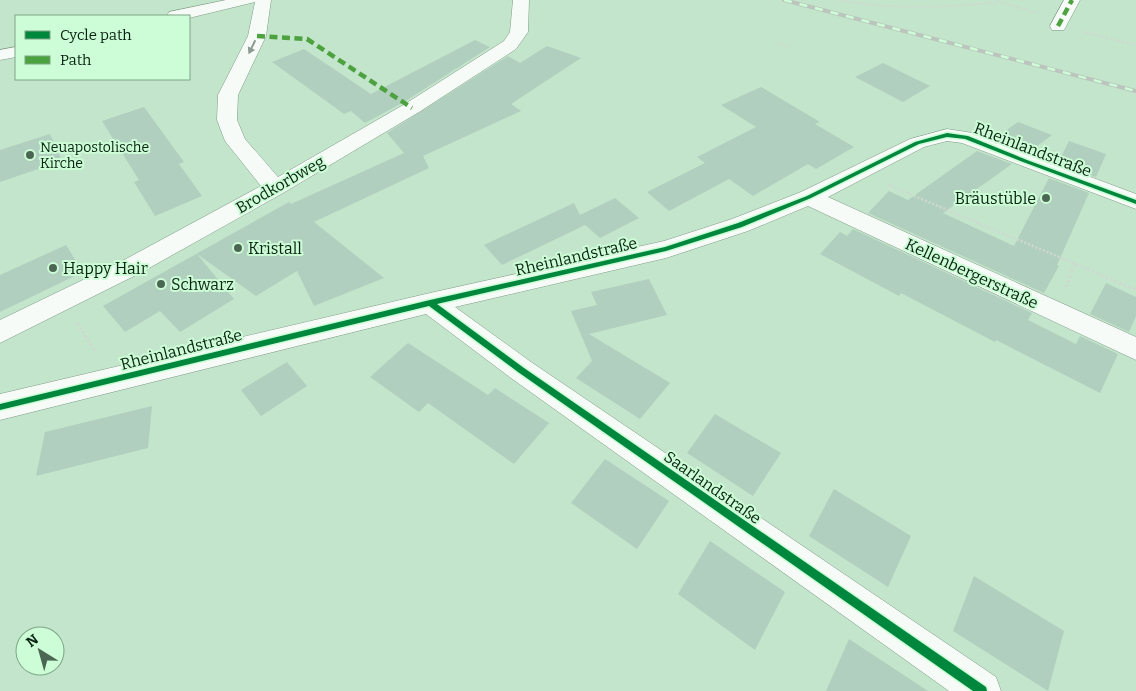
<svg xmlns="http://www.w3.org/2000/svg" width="1136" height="691" viewBox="0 0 1136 691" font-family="Bitter,serif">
	<rect width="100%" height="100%" fill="#c3e5cb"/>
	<path fill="#b1cfbe" d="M475,40L490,47L404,102L365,123L351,111L344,114L272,62L304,49L371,94Z
		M547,46L581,58L511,104L521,111L423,156L429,168L314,222L384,278L314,306L297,271L256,296L197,254L234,299L180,332L160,311L125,332L103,306L289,202L291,204L404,153L387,133L508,56L520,63Z
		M883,63L930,86L903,102L855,77Z
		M761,87L820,122L815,124L854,147L816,169L808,164L753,196L729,179L669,211L647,192L705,163L697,157L756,127L721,105Z
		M144,107L184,162L179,164L202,196L155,216L134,182L139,180L102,121Z
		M1018,122L1052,135L1029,152L994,139Z
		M50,134L62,161L0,182V150Z
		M1069,141L1106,154L1096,177L1058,163Z
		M977,151L1012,164L943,213L1014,246L1049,178L1089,193L1057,265L1059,266L1044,293L868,213L889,191L908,200Z
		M615,198L639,218L600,238L584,224L585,225L502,265L484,245L574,203L580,215Z
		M853,229L1032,313L1028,320L1076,344L1080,336L1118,354L1100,393L996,340L995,342L901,293L899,296L820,254L840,232L847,236Z
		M66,245L83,272L0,312V275Z
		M649,279L667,315L589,334L670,383L640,419L576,378L592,361L571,311L597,305L591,292Z
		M1106,283L1136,297V316L1129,332L1090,314Z
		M408,343L488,395L495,388L549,423L514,464L428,403L419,412L370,377Z
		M287,362L307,386L261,416L241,390Z
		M152,406L148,448L36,476L45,432Z
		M715,414L781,453L753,496L687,453Z
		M605,459L669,501L637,549L571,503Z
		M834,489L911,536L888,587L809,536Z
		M710,541L785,592L755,650L678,594Z
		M974,576L1064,631L1048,691L953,631Z
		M849,639L893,668L928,691H826Z"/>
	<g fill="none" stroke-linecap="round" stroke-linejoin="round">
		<g stroke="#7f9a86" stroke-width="1">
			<path id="minor" d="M226,0H271L266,36L238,95L237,120L245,139L278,177L405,104L504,41L510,32L513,0H529L528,32L516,49L419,112L283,193L142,272L0,343V320L124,260L261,186L225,141L217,120L218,95L248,36L255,2L189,18L167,16L169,12Z
				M1064,0H1080L1064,30H1052L1050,26Z
				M16,47V57L0,60V50Z
				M947,129L973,133L1136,194V209L962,143L947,141L924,147L828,197L1136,337V360L808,206L748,231L666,258L455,307L531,362L996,677L1001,691H949L511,378L426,314L0,420V394L430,293L664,241L732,219L801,192L910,139Z"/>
		</g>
		<path stroke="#ced8d0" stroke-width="2" stroke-dasharray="2 2" stroke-linecap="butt" d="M839,0C893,10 945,8 999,2
			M997,1L1037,13
			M1083,32L1136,45
			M779,43L788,47"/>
		<path stroke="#ced8d0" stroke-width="2.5" stroke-dasharray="2 2" stroke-linecap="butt" d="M888,185L1090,270
			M1072,270L1075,264"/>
		<path stroke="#ced8d0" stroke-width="3" stroke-dasharray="2.5 2.5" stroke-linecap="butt" d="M1087,269L1136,290
			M1066,287L1073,269
			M77,323L96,353"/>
		<use href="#minor" fill="#f6fbf7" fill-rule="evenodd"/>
		<g stroke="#bbc5bd" stroke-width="4">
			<path id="rail" d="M784,0L1136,91"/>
		</g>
		<use href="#rail" stroke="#ccfdd6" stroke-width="2.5" stroke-dasharray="8" stroke-linecap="butt"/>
		<path stroke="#4ca23f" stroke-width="4.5" stroke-dasharray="8 4.5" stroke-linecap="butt" d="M1058,26L1072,0
			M257,36L307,39L412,108"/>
		<g stroke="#ccfdd6" stroke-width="3">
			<path id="cycleway" d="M947,133L968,136L1027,160L1136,200V204L1023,162L965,139L947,137L919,144L811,198L742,227L666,251L437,304L524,368L986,687L987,691H973L518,372L429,306L0,410V404L430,300L665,247L738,223L807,196L915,142Z"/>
		</g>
		<use href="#cycleway" fill="#00873e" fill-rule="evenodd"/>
	</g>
	<defs><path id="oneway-solid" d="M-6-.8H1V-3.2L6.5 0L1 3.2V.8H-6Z" transform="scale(1.25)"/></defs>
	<use fill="#8c9a90" href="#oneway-solid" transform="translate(252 47) rotate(116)"/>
	<g fill="#4b6753" stroke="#ccfdd6" stroke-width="2">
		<circle cx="30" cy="155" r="5"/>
		<circle cx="1046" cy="198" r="5"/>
		<circle cx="238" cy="248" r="5"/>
		<circle cx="53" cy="268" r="5"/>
		<circle cx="161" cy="284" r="5"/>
	</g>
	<g text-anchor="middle" stroke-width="4" stroke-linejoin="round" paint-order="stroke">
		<g font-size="14" fill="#0a2312" stroke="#ccfdd6" text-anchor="start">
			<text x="40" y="152">Neuapostolische<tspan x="40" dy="16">Kirche</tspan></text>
		</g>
		<g font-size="16" fill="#0a2312" stroke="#ccfdd6">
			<text transform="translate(1033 149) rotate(21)" y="6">Rheinlandstraße</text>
			<text transform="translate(280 184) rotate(-30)" y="6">Brodkorbweg</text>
			<text transform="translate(576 256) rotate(-13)" y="6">Rheinlandstraße</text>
			<text transform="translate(972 273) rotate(25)" y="6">Kellenbergerstraße</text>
			<text transform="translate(181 349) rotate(-14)" y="6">Rheinlandstraße</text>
			<text transform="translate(713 487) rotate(35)" y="6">Saarlandstraße</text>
		</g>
		<g font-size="16" fill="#0a2312" stroke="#ccfdd6" text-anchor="start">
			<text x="1036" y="204" text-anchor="end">Bräustüble</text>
			<text x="248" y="254">Kristall</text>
			<text x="63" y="274">Happy Hair</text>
			<text x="171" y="290">Schwarz</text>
		</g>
	</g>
	<rect x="15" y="15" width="175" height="65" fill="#ccfdd6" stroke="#7ea688"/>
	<rect x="25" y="31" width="25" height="8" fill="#00873e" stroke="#7ea688"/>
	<text x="60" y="40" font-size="15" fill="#0a2312">Cycle path</text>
	<rect x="25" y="56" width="25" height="8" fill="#4ca23f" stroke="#7ea688"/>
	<text x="60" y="65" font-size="15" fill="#0a2312">Path</text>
	<g transform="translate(40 651) rotate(323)"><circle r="24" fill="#ccfdd6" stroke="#7ea688"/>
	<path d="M0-4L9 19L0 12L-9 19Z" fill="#4b6753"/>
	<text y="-8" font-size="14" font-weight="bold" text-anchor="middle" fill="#0a2312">N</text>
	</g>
</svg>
